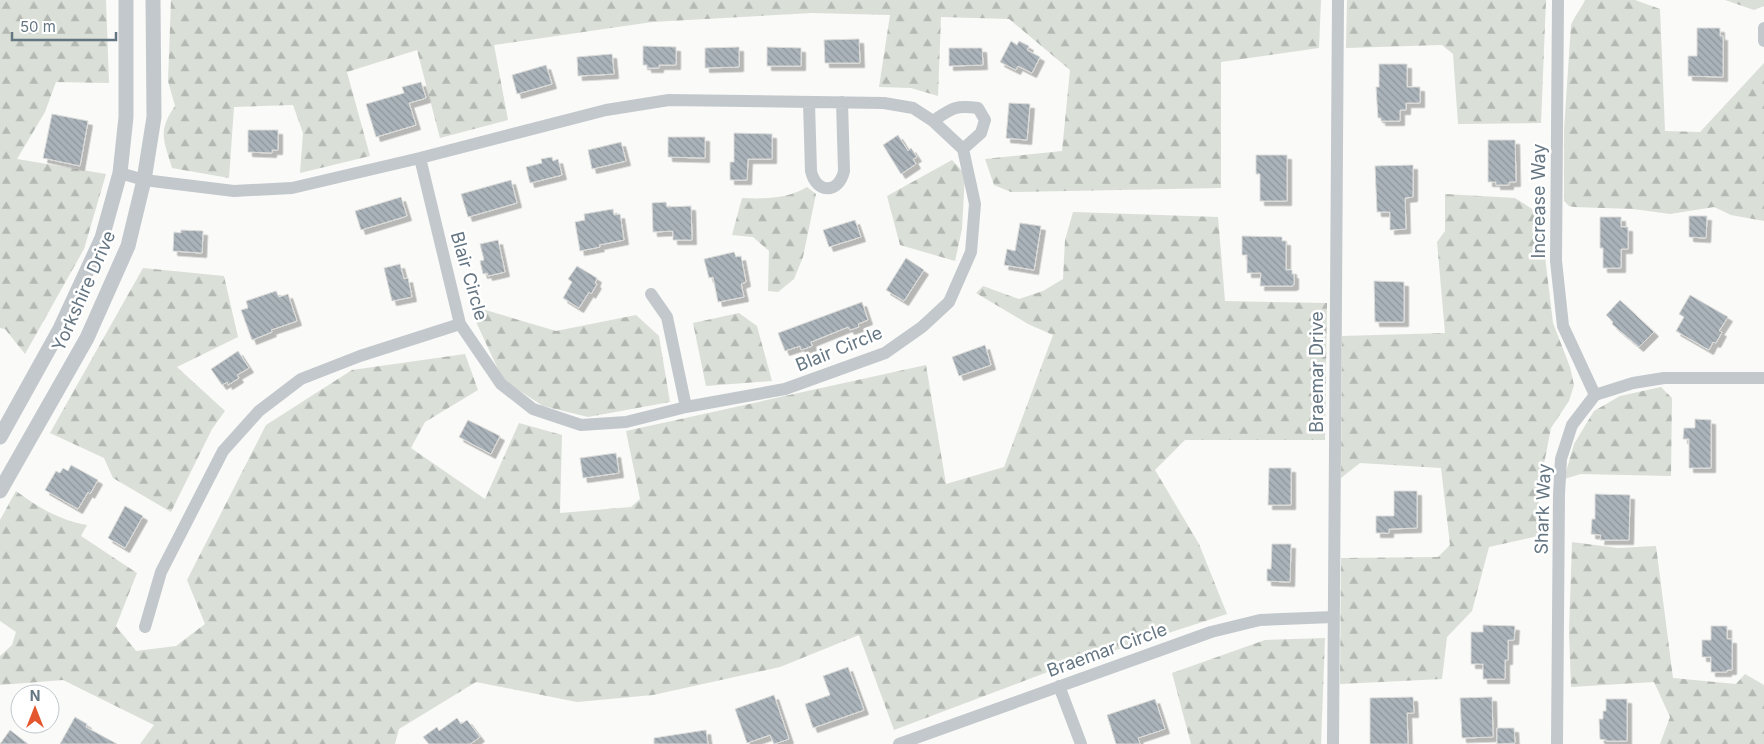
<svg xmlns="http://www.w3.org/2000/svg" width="1764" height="744" viewBox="0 0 1764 744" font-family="Inter,sans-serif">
	<defs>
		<pattern id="forest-firs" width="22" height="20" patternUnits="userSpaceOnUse" patternTransform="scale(1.25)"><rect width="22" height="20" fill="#dadfd7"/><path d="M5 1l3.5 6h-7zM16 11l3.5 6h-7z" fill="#b4b9b4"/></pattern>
		<pattern id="building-back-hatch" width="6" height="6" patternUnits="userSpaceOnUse" patternTransform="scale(1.25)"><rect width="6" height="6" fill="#aab3b9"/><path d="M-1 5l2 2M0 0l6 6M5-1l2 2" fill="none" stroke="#8e969c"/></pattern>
		<filter id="shadow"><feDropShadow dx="4.5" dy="4.5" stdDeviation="0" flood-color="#0004"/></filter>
	</defs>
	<rect width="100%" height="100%" fill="#fafaf8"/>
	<path fill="url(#forest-firs)" d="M0,0H106L109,83L56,82L45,112L17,159L106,174L84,249L25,354L5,329L0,328Z
		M171,0H1321L1319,48L1221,62V188L1011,192L994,185L985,159L1062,151L1070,70L1009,19L941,17L938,96L911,88L879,87L890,15L812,13L652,22L494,45L508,120L440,138L417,50L347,72L370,156L300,173L303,133L293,105L234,107L229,178L172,168C164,140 157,132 175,106L168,81Z
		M1347,0H1546L1541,123L1458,124L1453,54L1442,45L1346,48Z
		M1585,0H1635L1660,9L1665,131L1700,132L1764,63V221L1731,215L1714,207L1670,214L1633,209L1574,207L1569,206L1564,201V130L1571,25C1575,15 1581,9 1585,0Z
		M1725,0H1764V6L1754,10Z
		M952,160L965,174L962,229L955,261L900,245L887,196Z
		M807,187L816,194L803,257L794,279L778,292L768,291L769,251L753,237L732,235L742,198C764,199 787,199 807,187Z
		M1445,194L1515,198L1540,214L1553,323L1570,367L1574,385L1569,401L1551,428L1539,489L1538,536L1489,547L1472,611L1447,637L1442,679L1340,684L1341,558L1438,557L1450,545L1441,468L1360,463L1341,478L1342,336L1445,333L1437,242L1445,231Z
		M1073,212L1218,217L1225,301L1327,303L1325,440H1185L1155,470L1199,544L1227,614L1045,673L894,730L859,635L780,667L653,695L577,702L476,682L399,729L395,744H140L154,725L63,680L0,685V656L12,645L16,632L0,621V520L16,491C39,508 59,520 87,525L81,536L137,573L116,626L136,651L176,646L205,624L187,580L266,425L352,370L465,354L478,390L425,422L411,448L485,499L519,423L562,435L560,513L631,507L640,499L626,431L926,365L946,484L1004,467L1053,335L1028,324L976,293L983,286L1019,299L1043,291L1063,279L1065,240Z
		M143,268L224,276L238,337L177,367L225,411L212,429L171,512L113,478L104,458L50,433Z
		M472,306L556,331L636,315L659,336L670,402L588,417L543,406L503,380L477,324Z
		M739,313L757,326L772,381L706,386L693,323Z
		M1661,387L1672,398L1671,476L1581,474L1564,479L1574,444L1594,411L1620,396Z
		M1572,542L1618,548L1656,546L1673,678L1736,684L1745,674L1764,685V744H1660L1670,717L1654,682L1571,687L1569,632Z
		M1325,638L1321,744H1191L1172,673L1265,640Z"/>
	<path fill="url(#building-back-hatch)" stroke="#dcdcda" filter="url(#shadow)" d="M1697,28H1720V36H1723V77L1688,76V56H1697Z
		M859,39L860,63H825L824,40Z
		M1011,41L1017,45L1019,41L1029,46L1027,50L1040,57L1032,73L1018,66L1016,70L1000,62Z
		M643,46L676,47V65H659V68H647V65H643Z
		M739,47V67L705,68V48Z
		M767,47L801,48V66H767Z
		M949,48H982L983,65L949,66Z
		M612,54L614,74L578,76L577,57Z
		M1379,64H1407V87H1420V103H1406V110H1400V121H1381V118H1378L1376,87H1379Z
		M546,65L552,84L517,94L512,75Z
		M421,82L426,98L409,103L416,125L376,137L366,104L404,93L402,87Z
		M1009,103L1030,104L1027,140L1006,138Z
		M52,114L88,121L80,166L43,158Z
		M248,130H278V150H272V153L248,152Z
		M734,133L772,134V159H748L747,180H730V162H734Z
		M898,135L908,151L911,148L917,157L913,159L916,164L901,174L883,145Z
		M668,137H705V158L668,157Z
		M1488,140H1515L1516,182H1509V185H1496V182H1488Z
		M621,142L626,161L592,169L588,150Z
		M1256,155H1287V201H1260V174H1256Z
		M552,157L553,161L558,159L562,175L530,183L526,167L542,163L541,159Z
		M1413,165V197L1405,198L1406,229L1390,230V212H1377L1375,166Z
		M511,180L517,203L468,217L461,194Z
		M401,197L407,216L361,230L355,211Z
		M666,202L667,207L691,206L692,240H673V231L653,232L652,203Z
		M613,209L614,215L620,214L624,240L599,245L600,247L580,251L575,222L585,220L584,214Z
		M1689,216H1707L1706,238L1689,237Z
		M1600,217H1621V227H1628V249H1621V268H1603V248H1600Z
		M855,220L861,237L829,247L823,230Z
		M1020,223L1041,226L1034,270L1004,265L1007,249L1015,251Z
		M181,230L203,231L202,253L173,251L174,232L181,233Z
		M1242,236L1282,237V241H1286V270H1292V274H1294V285L1292,286H1260L1261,273H1247V255H1242Z
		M498,240L505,272L488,276L487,273L483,274L480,261L484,260L480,244Z
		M734,252L736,257L741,256L746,282L741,284L744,297L718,302L713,277L709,278L704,259Z
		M906,258L924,270L904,301L886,290Z
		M400,264L404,279L408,278L412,297L392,301L384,268Z
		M577,266L597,278L595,283L597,284L591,294L589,292L579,308L563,298L572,282L568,279Z
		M1374,281L1404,282V322H1375Z
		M276,291L279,297L288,294L297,321L271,330L272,332L252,340L241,310L248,308L246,301Z
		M1690,295L1728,317L1719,331L1722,332L1716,343L1713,342L1709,350L1676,331L1684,317L1679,314Z
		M1620,300L1654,332L1639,347L1612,324L1613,322L1606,315Z
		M862,302L868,320L858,324L859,327L850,330L848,327L811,342L812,346L801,350L800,346L785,351L778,333Z
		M985,345L991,365L959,376L952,357Z
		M238,351L249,368L237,375L239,378L228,385L227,382L222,385L211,369Z
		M1695,419L1711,420V468H1689V439H1683L1684,428H1695Z
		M468,420L500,436L491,454L459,437Z
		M616,453L619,473L583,478L580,458Z
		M71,465L98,480L90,494L88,492L78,509L45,490L56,471L60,473L63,468L68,471Z
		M1269,468H1291V505H1268Z
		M1394,491H1417V528L1389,529V533H1376V516H1394Z
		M1595,494L1630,495L1629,540H1600L1601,535L1591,534L1592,519H1595Z
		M125,506L143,516L125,548L108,538Z
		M1272,544H1291L1290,582L1267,581V569H1271Z
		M1483,625L1515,626L1514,640H1508V660H1505V679H1483V664H1471V632H1483Z
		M1711,626H1727V639H1732V670H1727V672H1711V657H1702V640H1711Z
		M848,667L864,710L813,728L805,704L830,695L823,676Z
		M774,695L789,739L774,744L770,735L747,743L735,709Z
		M1413,697L1414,713H1407L1408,744H1370V698Z
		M1492,697L1493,737L1462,738L1460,698Z
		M1155,699L1165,729L1138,738L1140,744H1116L1107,715Z
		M1606,699H1627V741H1606V740L1600,739L1599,719H1603V711H1606Z
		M75,717L87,724L86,727L117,744H60Z
		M457,718L461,724L467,720L480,737L470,744H429L423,737L437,727L439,731Z
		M1497,728H1514L1515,743L1497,744Z
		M10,730L28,744H0Z
		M706,730L708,744H654V738Z"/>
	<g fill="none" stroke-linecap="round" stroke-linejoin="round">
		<path stroke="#c3c8cc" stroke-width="12" d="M1558,0L1556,261L1563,326L1595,395
			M1764,28V41
			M809,103L811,171C816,194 839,194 844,171L842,102
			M933,121C952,108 955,105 978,108L985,120L981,133L963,149
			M120,173L144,180L234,191L292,188L420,158L606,110L669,100L884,103L913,108L933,121L963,149L975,204L971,252L949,302L922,327L885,353L785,389L686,407L626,422L581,425L533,409L501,384L460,324L420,158
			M651,294L667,317L686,407
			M145,627L161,572L223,451L259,411L301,379L360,356L460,324
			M1059,686L1081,744
			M899,744L1211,632L1260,620L1333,617
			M1333,744L1338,0
			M1557,744L1559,494L1561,459L1572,425L1595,395L1633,383L1664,378H1764"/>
		<path stroke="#c3c8cc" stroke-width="15" d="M0,437L60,329L102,238L120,173L126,117V0
			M0,491L87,338L128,246L144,180L154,117L153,0"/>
	</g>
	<g text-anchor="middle" stroke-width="5" stroke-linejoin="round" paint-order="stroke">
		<g font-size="18" fill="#657683" stroke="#fff">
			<text transform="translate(1539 201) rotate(-90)" y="6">Increase Way</text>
			<text transform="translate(469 276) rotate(74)" y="6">Blair Circle</text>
			<text transform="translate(84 291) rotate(-66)" y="6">Yorkshire Drive</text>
			<text transform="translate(839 349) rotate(-22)" y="6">Blair Circle</text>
			<text transform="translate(1317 372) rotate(-90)" y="6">Braemar Drive</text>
			<text transform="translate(1543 509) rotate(-88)" y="6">Shark Way</text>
			<text transform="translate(1107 650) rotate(-20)" y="6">Braemar Circle</text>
		</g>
	</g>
	<g transform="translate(35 709)"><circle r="24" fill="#ffffff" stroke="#c1c8cd"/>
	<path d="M0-4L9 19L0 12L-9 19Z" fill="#e4572e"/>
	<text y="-8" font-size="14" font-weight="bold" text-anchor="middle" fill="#657683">N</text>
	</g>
	<path d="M12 32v8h104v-8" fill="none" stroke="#657683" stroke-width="2.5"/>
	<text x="20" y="32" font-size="15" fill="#657683" stroke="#ffffff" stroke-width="4" paint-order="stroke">50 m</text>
</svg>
